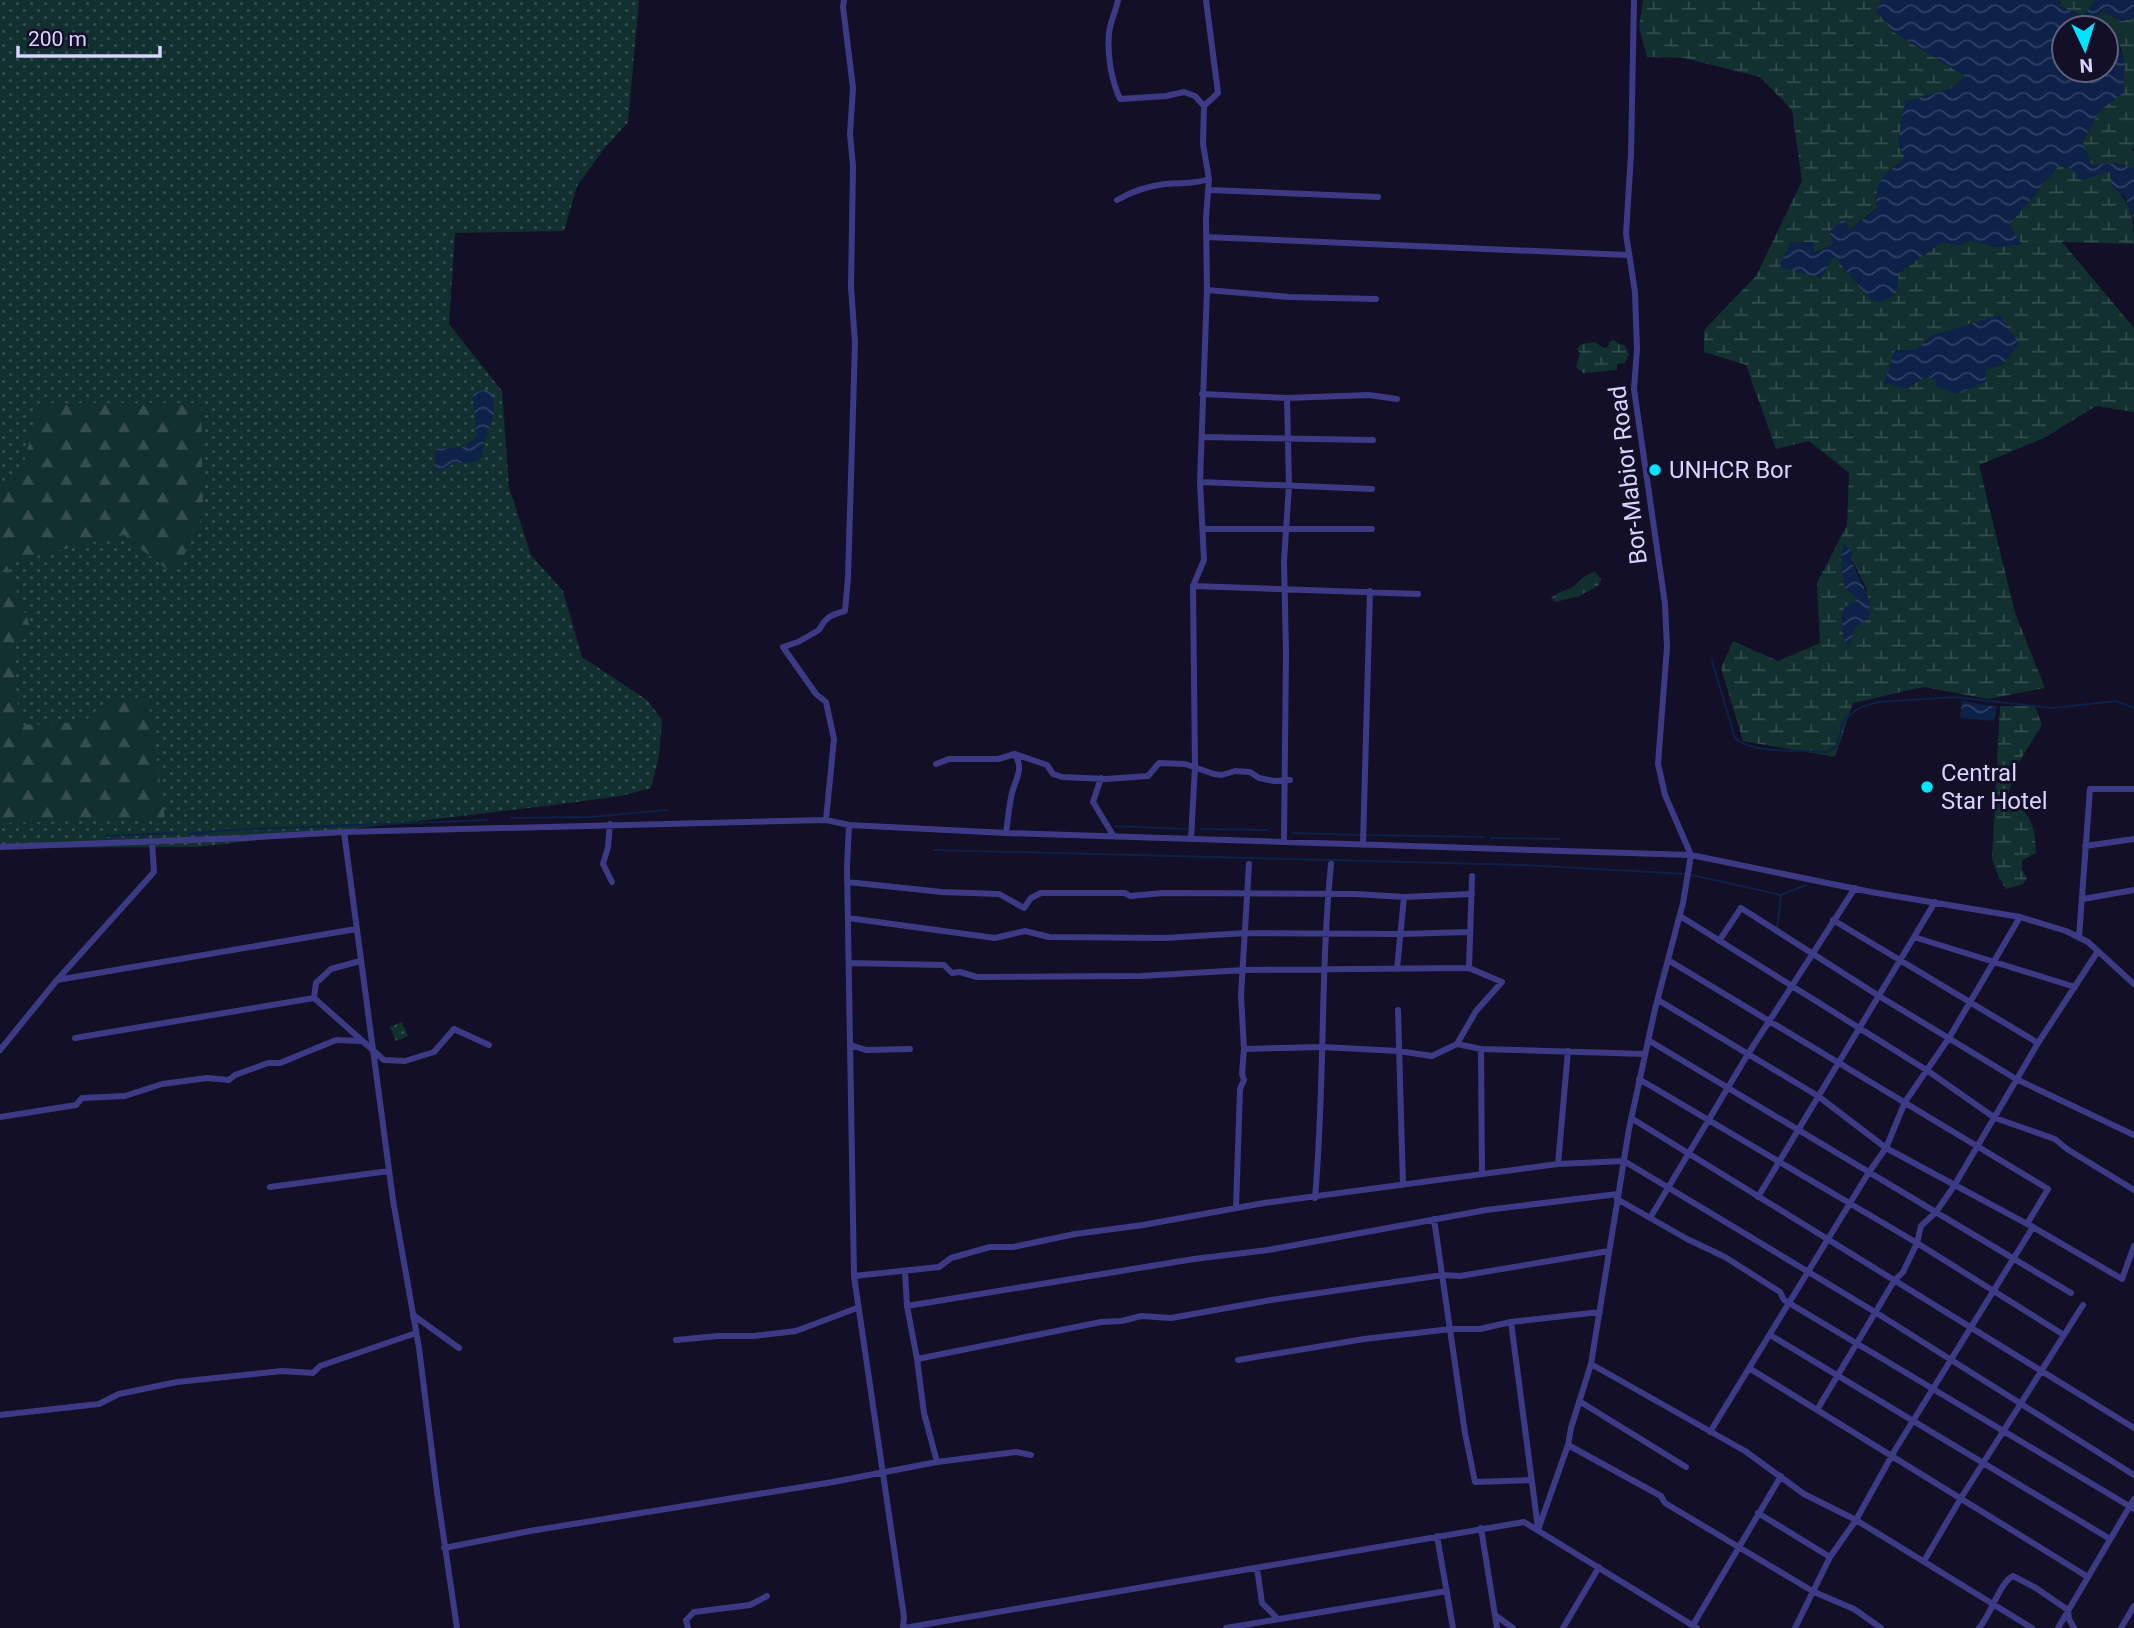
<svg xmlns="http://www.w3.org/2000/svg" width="2134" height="1628" viewBox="0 0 2134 1628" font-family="Roboto,sans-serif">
	<defs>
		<pattern id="grass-dots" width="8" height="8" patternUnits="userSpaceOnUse" patternTransform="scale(1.75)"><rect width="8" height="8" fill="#12302f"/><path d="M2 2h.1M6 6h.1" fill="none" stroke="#344d4e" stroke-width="1.8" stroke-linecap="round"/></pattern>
		<pattern id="forest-firs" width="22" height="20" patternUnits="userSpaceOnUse" patternTransform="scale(1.75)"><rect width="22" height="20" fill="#12302f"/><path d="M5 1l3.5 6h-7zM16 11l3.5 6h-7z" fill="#344d4e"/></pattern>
		<pattern id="wetland-marsh" width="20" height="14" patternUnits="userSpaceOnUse" patternTransform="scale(1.75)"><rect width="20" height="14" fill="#12302f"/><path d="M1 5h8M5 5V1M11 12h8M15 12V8" fill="none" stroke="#344d4e"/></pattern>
		<pattern id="water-waves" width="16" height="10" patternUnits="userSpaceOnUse" patternTransform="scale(1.75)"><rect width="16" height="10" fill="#0c2248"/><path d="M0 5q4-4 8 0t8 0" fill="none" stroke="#2f4163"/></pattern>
	</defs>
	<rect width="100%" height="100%" fill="#130f26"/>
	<path fill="url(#grass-dots)" d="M0,0H639L628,122L603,150L577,186L564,231L455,233L449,324L502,391L509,487L531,555L563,591L582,657L647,700L662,720L659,756L651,788L621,796L562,804L198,847L0,848Z
		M402,1022L408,1036L396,1041L390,1027Z"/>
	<path fill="url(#forest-firs)" d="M39,403H201L203,516L174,575L124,535L6,563L31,629L12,649L20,725L84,722L104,703L148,698L165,818L0,823V482L21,474Z"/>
	<path fill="url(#wetland-marsh)" fill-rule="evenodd" d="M1643,0H1882L1876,10L1892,31L1965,76L1953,88L1905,102V158C1885,174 1874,181 1877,208L1849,230L1844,219L1832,245L1780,267L1834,255L1899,273L1942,242L1959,245L1971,240L1995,247L2021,244L2009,225L2059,165L2074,170L2111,171L2113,187C2132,203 2134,220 2134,244L2062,242L2134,328V412L2096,406L2044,438L1979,465L2015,613L2045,688L1988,699L1923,687L1853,703L1835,757L1743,741L1721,668L1733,641L1778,661L1820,643L1817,583L1847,525L1849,473L1809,441L1776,449L1746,365L1704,352V330L1756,276L1802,181L1792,110L1760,77L1684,58L1647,57L1639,27ZM1895,350H1917L2004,363L1937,387V379L1926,377L1906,388ZM1844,544L1867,590L1849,645C1842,631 1838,617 1847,604L1855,603L1856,598C1845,583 1840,562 1844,544Z
		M2060,0H2095L2083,16L2059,6Z
		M2102,11L2122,21L2134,18V148L2131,150L2134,151V168L2116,163L2092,166L2082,142L2100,110L2123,93C2125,59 2126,38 2095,19Z
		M1614,340L1619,344L1625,345L1629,355L1625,363L1617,364V370L1583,373L1576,367L1580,353L1577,349L1581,344L1595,342L1604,348L1608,347L1609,342Z
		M1595,572L1601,579L1598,586L1579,596L1555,602L1551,598C1558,591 1567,591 1574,586C1582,579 1584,575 1595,572Z
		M2000,706H2035L2042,725L2019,762L2007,797C2031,814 2035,823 2036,853L2022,860V870L2027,878L2023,884L2006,889L1999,878L1992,859Z"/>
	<path fill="url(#water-waves)" fill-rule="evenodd" d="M1882,0H2060L2059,6L2083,16L2095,0H2134V18L2122,21L2102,11L2095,19L2112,30L2125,62L2123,93L2100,110L2082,142L2092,165L2116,163L2134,168V220L2125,197L2112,187L2110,171L2080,181L2074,170L2059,165L2009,225L2022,244L1995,247L1971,240L1959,245L1942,242L1899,273L1896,294L1882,302L1869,299L1834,256L1821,278L1780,267L1790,242H1813L1814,254L1832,245L1830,231L1844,219L1849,230L1877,209C1874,179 1884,176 1905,158L1898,143L1905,102L1953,88L1965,76L1892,31L1876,10ZM2064,28H2106V70H2064Z
		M2000,315L2019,344L2004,363L1985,370L1986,382L1958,394L1937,387L1936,379L1926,377L1906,388L1884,383L1895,350H1916L1933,335Z
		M486,390L492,394L495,411L484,442L482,456L476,462L455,463L442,470L434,471L436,449L464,447L477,436C476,421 473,409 473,393Z
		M1844,544L1852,552L1851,560L1870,601L1869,618L1855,627L1850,645L1846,644C1842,631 1839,616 1847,604L1855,603L1856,598L1844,587L1841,560Z
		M1962,701L1997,707L1994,721L1960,718Z"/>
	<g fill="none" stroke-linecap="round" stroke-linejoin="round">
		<path stroke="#0c2248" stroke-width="2" d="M1712,661L1735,738C1750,754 1804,750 1827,752L1836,747L1844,720L1859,708L1878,702L1954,697L2053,708L2116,701L2134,708
			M511,818L591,817L667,810
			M1115,826L1186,829
			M1201,829L1268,830
			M1292,833L1360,835
			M190,834L228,830L488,820
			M1365,835L1483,837
			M106,836L176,833
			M1491,838L1559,839
			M934,850L1523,865L1686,874
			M1692,875L1781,895L1806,885
			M1777,928L1781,896"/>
		<path stroke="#3d3a85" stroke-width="6" d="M1118,0C1116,11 1110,22 1109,33C1107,54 1111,79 1120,99L1166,96L1184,92L1195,96L1204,106
			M1209,190L1378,197
			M1117,200C1131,192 1148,186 1165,184C1182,182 1192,185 1209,179
			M1206,237L1628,255
			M1207,290L1289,297L1376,299
			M1202,394L1287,398L1369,395L1397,399
			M1202,437L1373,440
			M1200,482L1372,489
			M1204,529H1372
			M1193,586L1418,594
			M936,764L949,759H998L1015,754L1047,765L1053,774L1062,777L1106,779L1148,776L1159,763L1185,764L1214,774L1222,775L1235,771L1250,772L1259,778L1274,781L1290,780
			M1101,778L1093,802L1113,835
			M826,820L834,739L826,702L816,694L783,647L798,642L819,630C826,617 830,615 845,611L848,578L855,343L851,287L853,166L850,134L853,88L843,7L844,0
			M610,824L608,847L603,864L612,882
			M849,825L847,867L854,1276L904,1617L903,1628
			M344,832L393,1200L419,1348L437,1492L457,1628
			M1006,833C1008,820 1009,806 1012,793C1016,778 1024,769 1015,755
			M1191,839L1195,767L1193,586L1204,560L1200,482L1207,290L1206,218L1209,179L1203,144L1204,106L1218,93L1206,0
			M1284,842L1286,652L1284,561L1289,486L1287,398
			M1363,845L1370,591
			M2085,846L2134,839
			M0,847L243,838L344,832L826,820L849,825L1006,833L1691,855L1871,892L2020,917L2066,931L2088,942L2134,984
			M847,882L942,892L999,894L1024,908L1031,898L1041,893H1125L1130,896L1163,893L1355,894L1404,897L1472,894
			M2083,899L2134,890
			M1680,916L1928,1071L1995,1118L2055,1139L2067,1149L2134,1190
			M848,918L995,938L1025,931L1049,937L1165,938L1246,933L1401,934L1469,932
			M1833,920L2038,1043
			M1914,937L2075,987
			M2079,937L2090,789H2134
			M1719,941L1741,908L1879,996L2016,1079L2134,1135
			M1668,960L2048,1189L2027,1224
			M360,961L331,969L316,983L314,998L384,1060L405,1061L434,1052L454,1029L489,1045
			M849,963L944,965L952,973L960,972L977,977L1141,976L1244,970L1469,968
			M1397,969L1404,897
			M57,980L356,929
			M1658,1000L1818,1096L1886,1148L2033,1227L2122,1279L2134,1246
			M1398,1010L1403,1185
			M75,1038L314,998
			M1648,1040L2071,1293
			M1457,1044L1476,1011L1502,982L1469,968L1472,876
			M850,1045L866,1050L910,1049
			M1244,1049L1323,1047L1398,1051L1432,1056L1457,1044L1481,1049L1645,1054
			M1481,1049L1482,1174
			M0,1050L57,980L154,872L152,842
			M1639,1079L1917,1243L2064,1335
			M0,1117L76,1105L82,1098L125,1096L162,1084L207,1078L229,1080L235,1075L268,1063H280L336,1040L362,1041
			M1631,1118L2134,1428
			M1558,1164L1568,1051
			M270,1187L389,1171
			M1758,1197L1935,902
			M1315,1198C1325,1087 1320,975 1331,864
			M1617,1199L1687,1239L1725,1257L1780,1292L1784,1300L2134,1509
			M1236,1208L1240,1089L1244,1080L1242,1074L1244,1049L1241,995L1249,864
			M1650,1218L1748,1054L1855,888
			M1434,1219L1465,1433L1475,1482L1531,1480
			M905,1272L907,1306L917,1359L924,1413L937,1462
			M854,1276L939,1267L951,1258L990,1247H1013L1075,1234L1143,1225L1264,1203L1558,1164L1624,1161L1875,1312L2134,1475
			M907,1306L1194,1259L1268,1250L1486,1210L1618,1194
			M413,1315L459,1348
			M1511,1322L1538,1528
			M1770,1335L2110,1539
			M676,1340L718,1336H753L796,1331L857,1308
			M917,1359L1101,1322L1122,1321L1141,1316L1171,1318L1271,1300L1443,1275L1460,1276L1609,1251
			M1238,1360L1364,1339L1451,1329H1480L1511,1322L1600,1312
			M1591,1364L1745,1451L1804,1494L1856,1520L2032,1628
			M1749,1368L2088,1577
			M1579,1401L1686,1467
			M1817,1410L1894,1281L1903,1272L1917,1243L1921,1226L1936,1212L1954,1186L2038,1043L2098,951
			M0,1415L99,1404L119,1394L177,1382L282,1371L313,1373L320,1366L416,1333
			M1710,1432L1869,1172L1886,1148L1905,1102L1949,1038L2020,917
			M1568,1445L1661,1496L1665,1503L1814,1592L1854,1609L1881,1628
			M1758,1513L1830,1557
			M1481,1528L1497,1628
			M1538,1530L1568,1445L1571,1428L1591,1364L1629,1129L1655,1009L1683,903L1691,855L1665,795L1658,764L1667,647L1665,604L1634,389L1637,349L1635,292L1626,234L1631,154L1634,0
			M1437,1536L1453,1628
			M444,1548L530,1531L833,1482L937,1462L1016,1452L1031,1455
			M1924,1561L1961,1498L2083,1305
			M1257,1568L1262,1603L1278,1619
			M1495,1615L1513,1628
			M1693,1625L1781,1476
			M688,1628L686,1620L694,1612L750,1605L767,1596
			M904,1628L1524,1522L1697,1628
			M1226,1628L1447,1591
			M1563,1628L1599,1567
			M1795,1628L1830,1557L1856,1520L1895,1450L2033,1227
			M1979,1628C1991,1615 2000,1582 2013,1576L2036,1588L2068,1610L2069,1619L2074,1628
			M2058,1628L2134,1499
			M2121,1628L2134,1606"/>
	</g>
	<g fill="#00e5ff" stroke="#130f26" stroke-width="2.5">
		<circle cx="1655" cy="470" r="7"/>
		<circle cx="1927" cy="787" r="7"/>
	</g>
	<g text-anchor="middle" stroke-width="6" stroke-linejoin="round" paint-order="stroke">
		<g font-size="24" fill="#d9d4ff" stroke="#130f26" text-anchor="start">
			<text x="1669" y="478">UNHCR Bor</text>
			<text x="1941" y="781">Central<tspan x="1941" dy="28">Star Hotel</tspan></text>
		</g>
		<g font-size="24" fill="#d9d4ff" stroke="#130f26">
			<text transform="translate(1628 475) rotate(-97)" y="8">Bor-Mabior Road</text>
		</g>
	</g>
	<g transform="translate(2085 49) rotate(176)"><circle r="33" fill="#130f26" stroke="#625e7d" stroke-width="2"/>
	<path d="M0-5L12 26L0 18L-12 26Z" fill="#00e5ff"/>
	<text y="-10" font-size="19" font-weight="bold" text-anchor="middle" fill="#d9d4ff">N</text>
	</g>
	<path d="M18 46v10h142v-10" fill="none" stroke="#d9d4ff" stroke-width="3.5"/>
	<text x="28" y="46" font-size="21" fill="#d9d4ff" stroke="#130f26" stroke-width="5" paint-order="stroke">200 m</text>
</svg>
